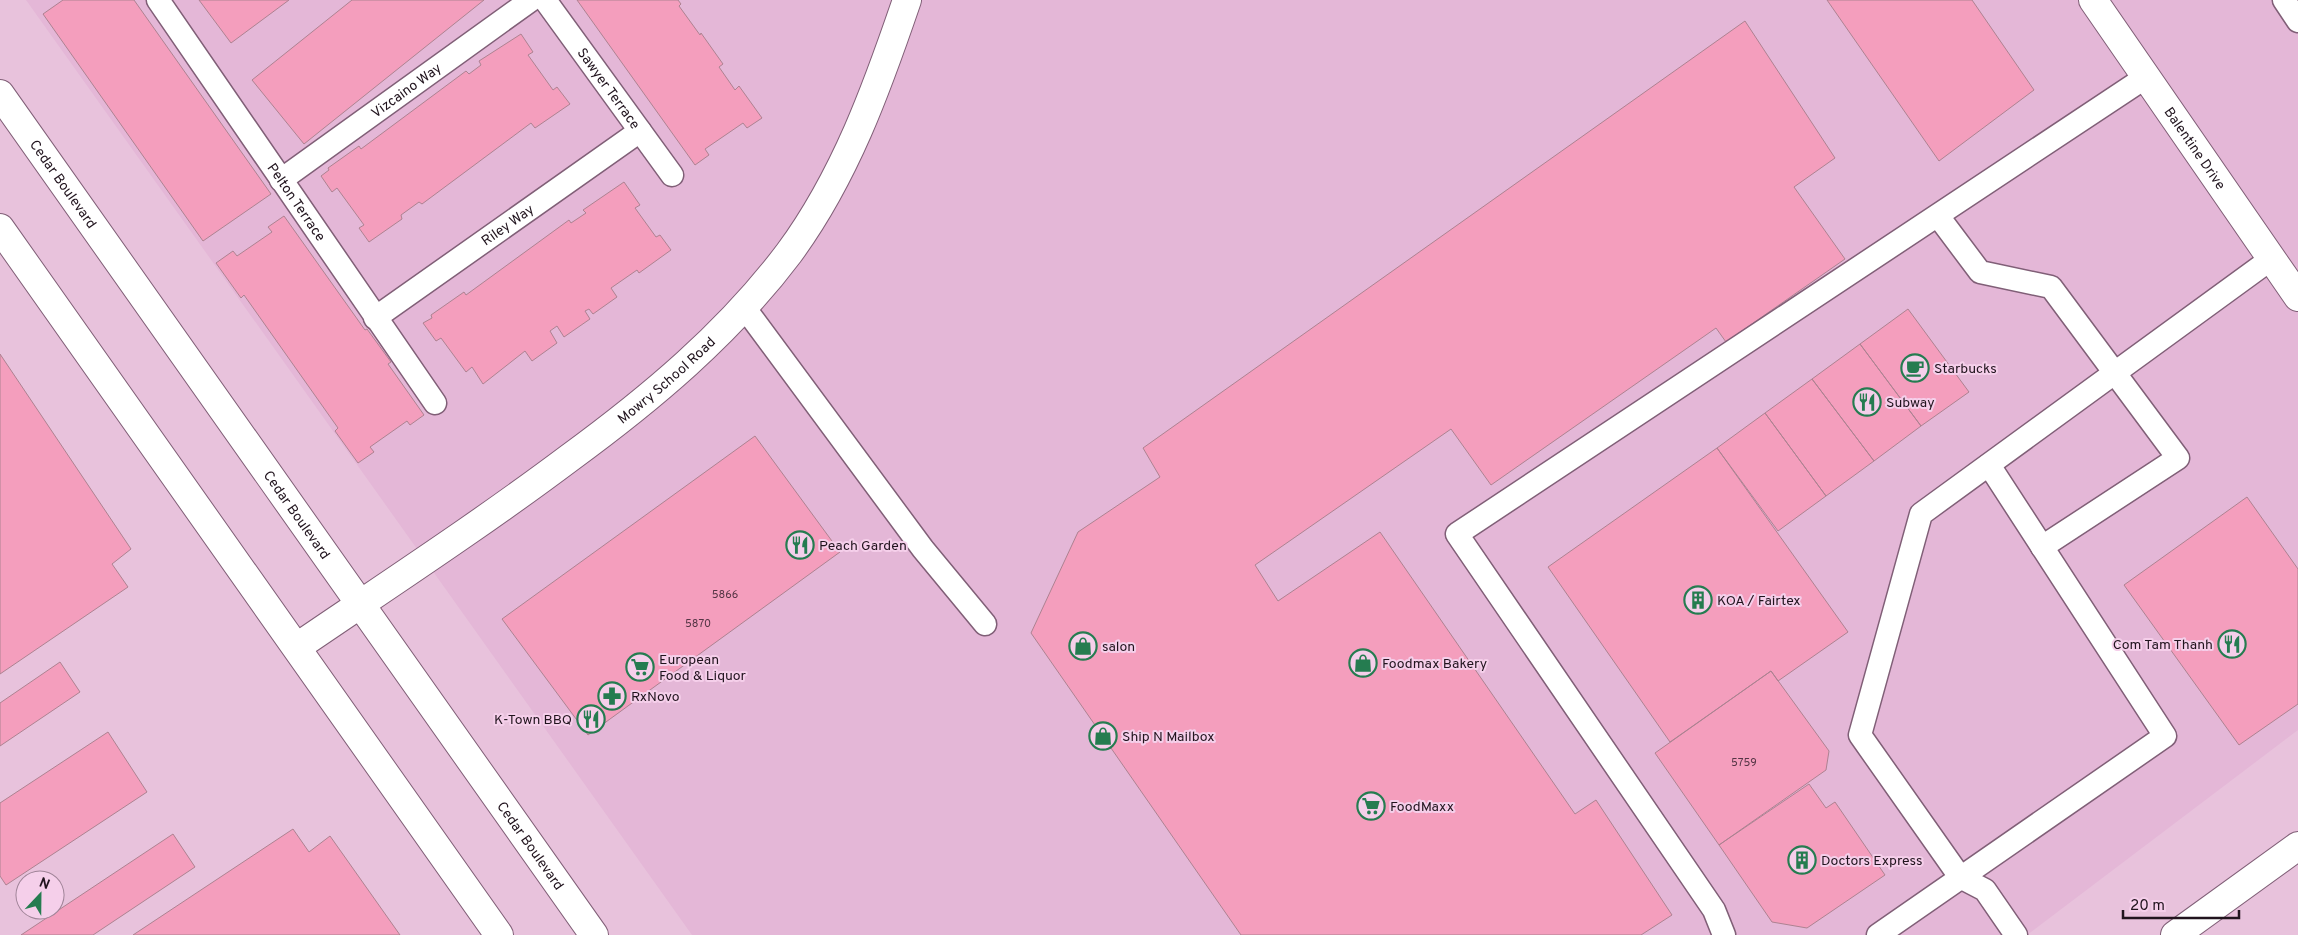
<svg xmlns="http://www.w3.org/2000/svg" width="2298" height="935" viewBox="0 0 2298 935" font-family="Overpass,sans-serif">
	<rect width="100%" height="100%" fill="#e8c2dc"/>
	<path fill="#e4b7d7" d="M26,0H2298V730L2027,935H692Z"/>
	<path fill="#f49ebd" stroke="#ad8291" d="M63,0H134L271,194L203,241L43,14Z
		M199,0H289L231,43Z
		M352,0H484L304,144L252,80Z
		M577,0H678L681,4L679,6L700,35L701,33L723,64L719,67L735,90L739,86L762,118L747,128L743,123L705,149L709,155L695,165Z
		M1827,0H1972L2034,90L1939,161Z
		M1745,21L1835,158L1794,187L1845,259L1726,342L1716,328L1491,485L1451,429L1255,565L1278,601L1380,532L1575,814L1596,800L1672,915L1641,935H1241L1031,633L1078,532L1160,477L1143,448Z
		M521,34L533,52L528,55L553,90L557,87L570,104L535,128L531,123L422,204L419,202L401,215L402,219L369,242L359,228L364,225L337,188L332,192L321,176L329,170L328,168L359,146L361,149L466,71L469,74L481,65L479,61Z
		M624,182L640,205L635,208L656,237L660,235L671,250L639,273L637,270L611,288L617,297L593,314L589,309L585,311L590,319L564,337L557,326L550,331L557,343L532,361L525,351L483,384L472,367L466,372L441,338L436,341L423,323L432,318L431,315L464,292L466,295L569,220L571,223L586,213L583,210Z
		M284,216L365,330L367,329L391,362L388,364L424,415L410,425L407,421L370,447L374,452L358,463L335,431L338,428L244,295L241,298L216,263L233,251L237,256L272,232L268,227Z
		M1908,309L1969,392L1921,426L1860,344Z
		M1860,344L1921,426L1874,461L1812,379Z
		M0,354L131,549L112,564L128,587L0,674Z
		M1812,379L1874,461L1826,496L1765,413Z
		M1765,413L1826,496L1778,531L1717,448Z
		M755,436L840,552L588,735L502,619Z
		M1717,448L1848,632L1778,681L1771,671L1670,742L1548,567Z
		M2247,497L2298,569V704L2239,745L2124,585Z
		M60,662L80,692L0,746V703Z
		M1771,671L1829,751L1826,770L1719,845L1655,753Z
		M108,732L147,792L6,885L0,876V803Z
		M1809,784L1826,808L1835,802L1885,875L1807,928L1772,922L1719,845Z
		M293,829L309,852L330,836L400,935H133Z
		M173,834L195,867L93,935H21Z"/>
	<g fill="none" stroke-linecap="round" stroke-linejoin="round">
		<g stroke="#805f77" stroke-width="25">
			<g id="service">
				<path id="s1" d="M158,0L435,403"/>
				<path id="s2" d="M545,0L672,175"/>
				<path d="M2284,0L2298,21"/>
				<path id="s3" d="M281,180L531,0"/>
				<path d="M1938,216L1980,272L2051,287L2178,458L2042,547"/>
				<path d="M744,307L923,549L985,624"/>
				<path id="s4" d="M375,318L640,131"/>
				<path d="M1724,935L1714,910L1457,534L2146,77"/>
				<path d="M1878,935L2165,736L1989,465"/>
				<path d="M2016,935L1985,890L1960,877L1860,735L1921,514L2271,259"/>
			</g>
		</g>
		<g stroke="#805f77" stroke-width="30">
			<g id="tertiary">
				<path id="s5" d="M2093,0L2298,297"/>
				<path id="s6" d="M297,647C388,585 480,525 568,459C650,399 728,334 789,253C845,177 877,88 907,0"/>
			</g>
		</g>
		<g stroke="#805f77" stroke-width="30">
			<g id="secondary">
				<path id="s7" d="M0,94L594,935"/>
				<path d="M0,228L499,935"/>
				<path d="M2175,935L2298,846"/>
			</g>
		</g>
		<use href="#service" stroke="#fff" stroke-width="22"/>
		<use href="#tertiary" stroke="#fff" stroke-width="28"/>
		<use href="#secondary" stroke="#fff" stroke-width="28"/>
	</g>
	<defs>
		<g id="cafe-ring" transform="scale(1.4375)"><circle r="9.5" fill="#f5cfea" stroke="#257c50" stroke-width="1.5"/><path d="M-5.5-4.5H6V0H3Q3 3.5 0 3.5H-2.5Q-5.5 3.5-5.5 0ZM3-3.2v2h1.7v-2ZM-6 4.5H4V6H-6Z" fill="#257c50"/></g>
		<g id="restaurant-ring" transform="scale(1.4375)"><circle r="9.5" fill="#f5cfea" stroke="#257c50" stroke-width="1.5"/><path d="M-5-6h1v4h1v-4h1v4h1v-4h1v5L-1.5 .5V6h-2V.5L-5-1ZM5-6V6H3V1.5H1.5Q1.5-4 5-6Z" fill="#257c50"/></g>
		<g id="building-ring" transform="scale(1.4375)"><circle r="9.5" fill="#f5cfea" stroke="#257c50" stroke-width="1.5"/><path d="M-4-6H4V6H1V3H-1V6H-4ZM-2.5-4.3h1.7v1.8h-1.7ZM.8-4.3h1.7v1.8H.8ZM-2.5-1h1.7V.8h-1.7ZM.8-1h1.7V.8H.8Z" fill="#257c50"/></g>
		<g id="shop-ring" transform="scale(1.4375)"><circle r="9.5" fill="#f5cfea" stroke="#257c50" stroke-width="1.5"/><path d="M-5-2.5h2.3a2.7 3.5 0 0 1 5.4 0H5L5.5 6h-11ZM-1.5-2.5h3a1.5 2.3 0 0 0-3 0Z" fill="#257c50"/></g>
		<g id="supermarket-ring" transform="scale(1.4375)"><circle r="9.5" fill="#f5cfea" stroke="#257c50" stroke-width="1.5"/><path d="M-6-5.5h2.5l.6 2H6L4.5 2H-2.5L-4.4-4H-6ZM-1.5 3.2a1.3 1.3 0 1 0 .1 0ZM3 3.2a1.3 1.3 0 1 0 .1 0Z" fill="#257c50"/></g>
		<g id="pharmacy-ring" transform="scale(1.4375)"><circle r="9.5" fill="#f5cfea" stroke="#257c50" stroke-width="1.5"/><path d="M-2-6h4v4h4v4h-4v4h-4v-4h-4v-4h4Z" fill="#257c50"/></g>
	</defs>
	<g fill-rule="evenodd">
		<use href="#cafe-ring" x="1915" y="368"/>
		<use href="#restaurant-ring" x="1867" y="402"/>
		<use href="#restaurant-ring" x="800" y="545"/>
		<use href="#building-ring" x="1698" y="600"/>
		<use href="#restaurant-ring" x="2232" y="644"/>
		<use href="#shop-ring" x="1083" y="646"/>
		<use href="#shop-ring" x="1363" y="663"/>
		<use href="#supermarket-ring" x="640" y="667"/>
		<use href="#pharmacy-ring" x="612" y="696"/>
		<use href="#restaurant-ring" x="591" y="719"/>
		<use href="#shop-ring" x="1103" y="736"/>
		<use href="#supermarket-ring" x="1371" y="806"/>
		<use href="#building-ring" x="1802" y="860"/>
	</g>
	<g text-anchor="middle" stroke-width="4" stroke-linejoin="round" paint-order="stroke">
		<g font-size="11" fill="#563646">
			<text x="725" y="598">5866</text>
			<text x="698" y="627">5870</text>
			<text x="1744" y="766">5759</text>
		</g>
		<g font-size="14" fill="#21141e" stroke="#f5cfea">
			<text dy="5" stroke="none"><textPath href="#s2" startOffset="109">Sawyer Terrace</textPath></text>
			<text dy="5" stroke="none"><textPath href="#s3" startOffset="154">Vizcaino Way</textPath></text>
			<text dy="5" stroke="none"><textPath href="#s5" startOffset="180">Balentine Drive</textPath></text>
			<text dy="5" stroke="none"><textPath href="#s7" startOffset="110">Cedar Boulevard</textPath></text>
			<text dy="5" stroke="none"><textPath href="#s1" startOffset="245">Pelton Terrace</textPath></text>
			<text dy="5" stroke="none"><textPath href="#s4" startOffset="162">Riley Way</textPath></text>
			<text dy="5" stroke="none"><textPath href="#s6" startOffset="456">Mowry School Road</textPath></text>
			<text dy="5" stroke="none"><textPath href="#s7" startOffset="515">Cedar Boulevard</textPath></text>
			<text dy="5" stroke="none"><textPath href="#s7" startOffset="920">Cedar Boulevard</textPath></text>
		</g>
		<g font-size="14" fill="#21141e" stroke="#f5cfea" text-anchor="start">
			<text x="1934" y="373">Starbucks</text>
			<text x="1886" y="407">Subway</text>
			<text x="819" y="550">Peach Garden</text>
			<text x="1717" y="605">KOA / Fairtex</text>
			<text x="2213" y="649" text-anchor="end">Com Tam Thanh</text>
			<text x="1102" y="651">salon</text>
			<text x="659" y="664">European<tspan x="659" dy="16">Food &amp; Liquor</tspan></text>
			<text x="1382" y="668">Foodmax Bakery</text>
			<text x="631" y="701">RxNovo</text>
			<text x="572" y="724" text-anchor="end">K-Town BBQ</text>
			<text x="1122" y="741">Ship N Mailbox</text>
			<text x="1390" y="811">FoodMaxx</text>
			<text x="1821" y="865">Doctors Express</text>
		</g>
	</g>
	<g transform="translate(40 895) rotate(22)"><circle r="24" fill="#f5cfea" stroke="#a08498"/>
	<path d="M0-4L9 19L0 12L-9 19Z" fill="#257c50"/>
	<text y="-8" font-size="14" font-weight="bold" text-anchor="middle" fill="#21141e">N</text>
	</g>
	<path d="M2123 910v8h116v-8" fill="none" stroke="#21141e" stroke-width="2.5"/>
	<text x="2130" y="910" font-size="15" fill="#21141e" stroke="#f5cfea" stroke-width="4" paint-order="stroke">20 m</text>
</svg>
